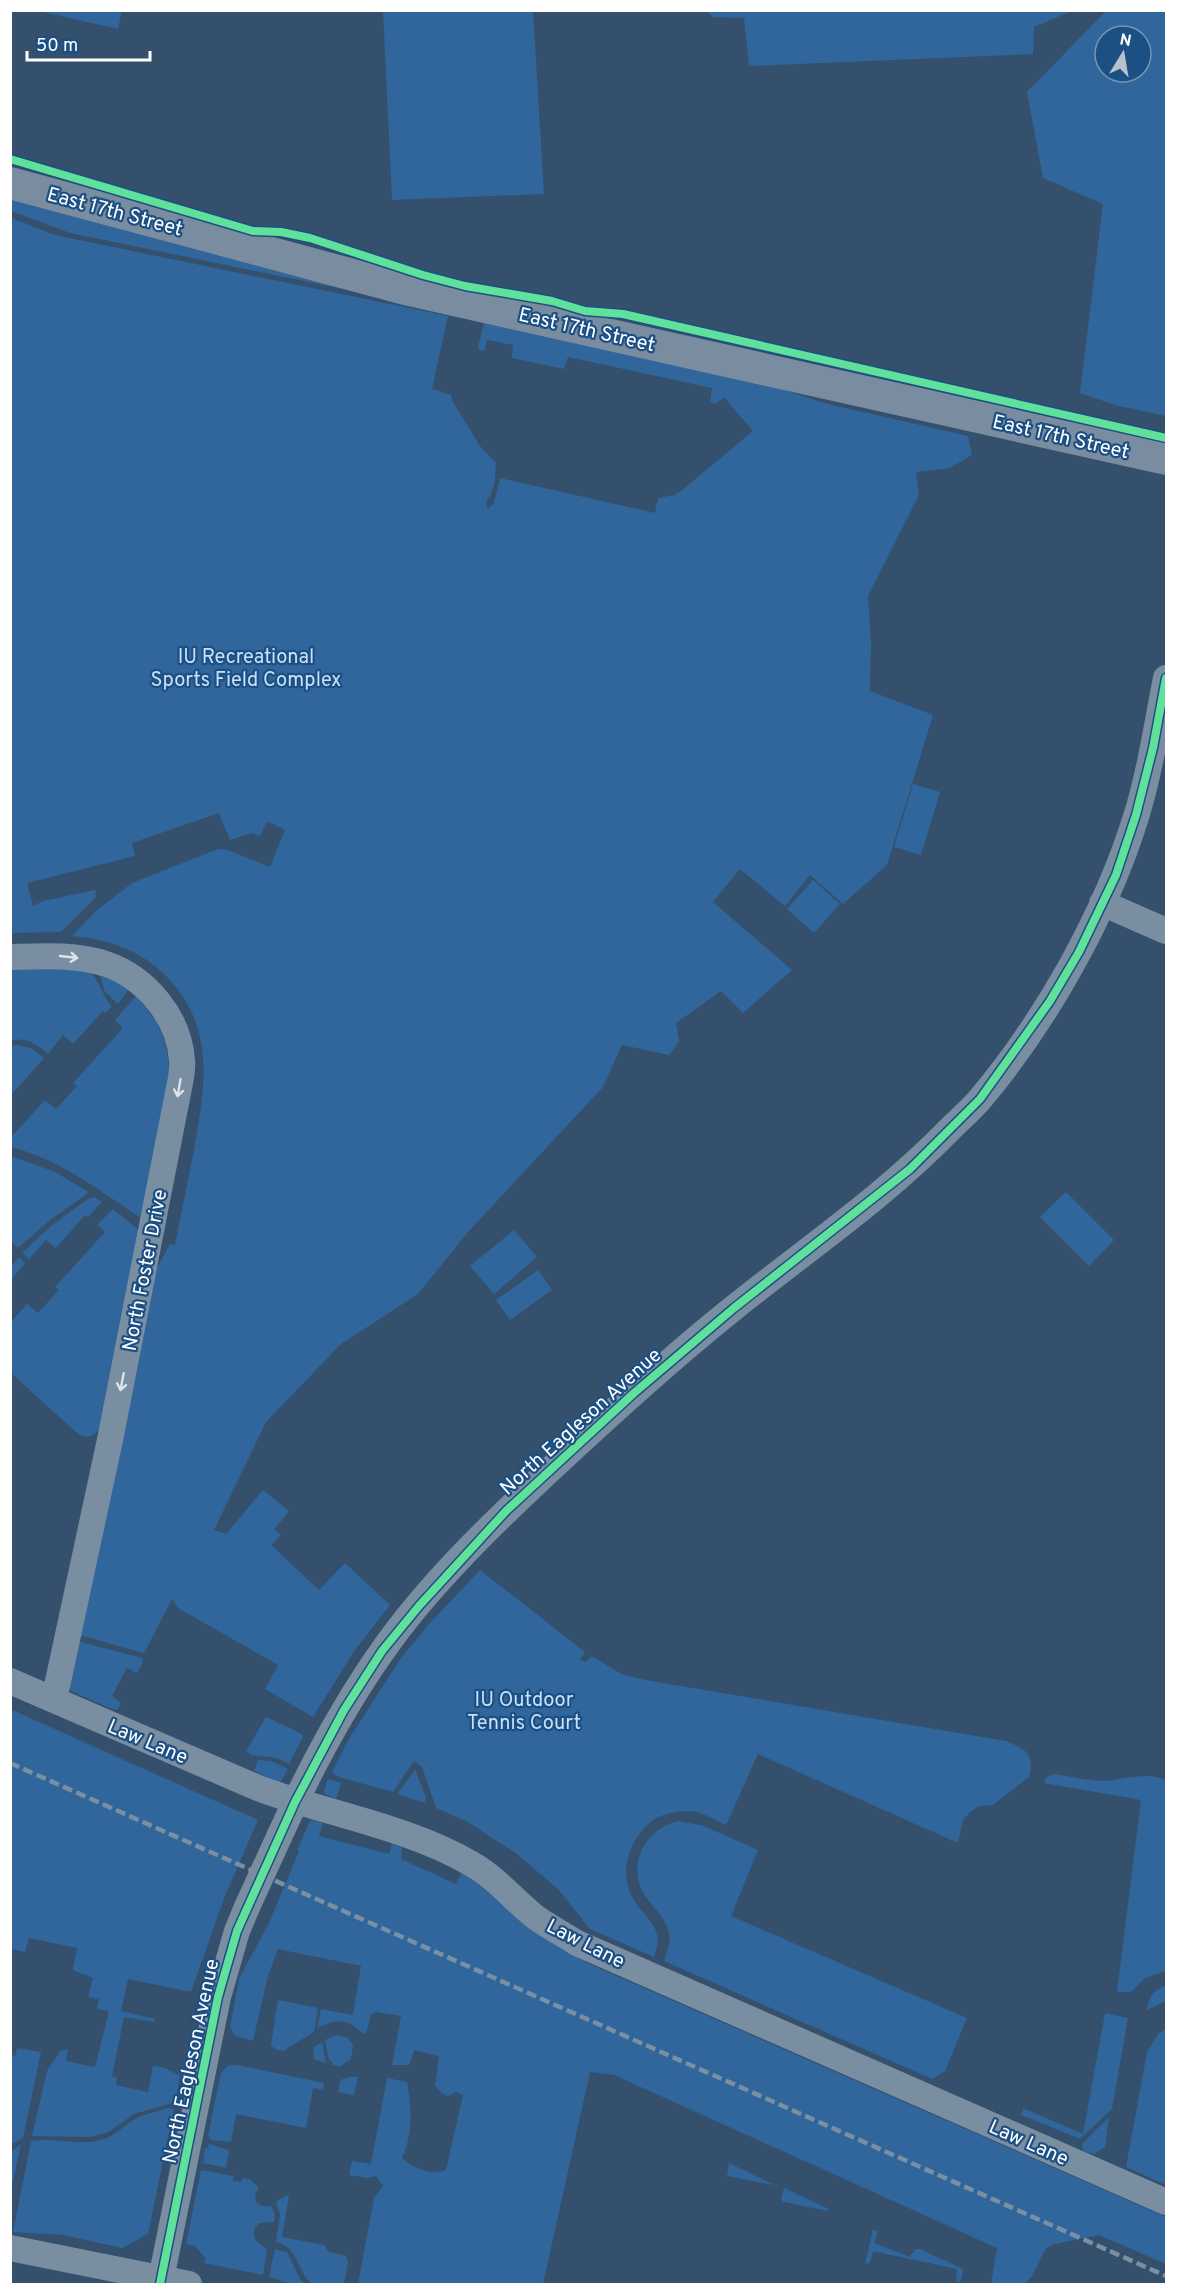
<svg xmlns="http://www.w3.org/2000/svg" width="1177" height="2295" viewBox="0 0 1177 2295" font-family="Overpass,sans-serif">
	<rect width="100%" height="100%" fill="#34506c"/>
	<path fill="#30669b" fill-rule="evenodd" d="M39,11L122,10V11L118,29Z
		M383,11H533L544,194L392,200Z
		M706,11H1072L1034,27L1033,54L749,66L744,18L713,17Z
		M1106,11H1166V416L1115,405L1080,393L1103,204L1043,178L1027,92ZM1105,36H1141V72H1105Z
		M11,198L464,314L70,233L11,211Z
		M11,218L55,235L448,316L432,389L451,395L453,402L480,446L496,463C495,475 495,493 486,502L488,509L494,503L500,478L655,513L658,498L675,495L681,491L753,431L724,397L715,404L710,402L712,388L568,357L564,369L512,358L513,345L487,340L485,350L480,351L478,347L484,323L784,390L824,403L968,436L972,455L950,468L916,472L919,495L868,596L871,642L870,691L933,715L887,865L843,904L810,875L785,906L740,869L713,902L792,970L743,1013L721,991L676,1023L679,1041L669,1055L622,1045L603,1087L468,1232L418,1294L341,1344L266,1422L214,1530L226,1534L263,1490L289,1511L274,1530L281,1535L271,1545L319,1590L345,1563L390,1605L355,1650L313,1717L265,1689L278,1665L178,1608L172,1599L144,1653L79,1635L153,1275L170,1244L175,1245C181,1213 188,1181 194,1150C205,1087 216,1027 167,977C141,950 108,939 72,936L96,911L132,883L218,849L228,850L270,867L285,830L267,821L260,836L251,833L230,840L219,813L132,843L135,856L27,883L33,906L43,901L90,891L96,890L95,898L61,932L11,933Z
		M913,784L940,792L921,855L894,847Z
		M813,880L840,904L814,933L787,909Z
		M10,968C25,968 82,966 92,974C98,979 103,997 112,1006L106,1013L103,1011L73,1044L63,1035L48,1054C36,1043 27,1038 11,1040Z
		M100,976L117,982L128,990L118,1004L105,992Z
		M136,996C160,1021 171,1047 169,1082L141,1218C100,1191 59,1159 11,1147L10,1135L12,1136L45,1100L56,1109L77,1086L73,1083L123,1028L115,1020Z
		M17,1045L31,1048L44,1058L11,1095V1046Z
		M11,1156L55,1172L87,1191V1194L50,1220L18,1248L11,1241Z
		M1066,1192L1114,1240L1089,1266L1040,1217Z
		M94,1197L102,1202L88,1217L85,1215L56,1248L46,1240L29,1259L22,1253L52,1225L88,1199Z
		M113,1209L140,1231L100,1428L94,1435L87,1437L78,1434L11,1373V1322L27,1304L38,1313L59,1290L55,1287L105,1232L97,1225Z
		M514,1230L537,1257L494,1294L470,1266Z
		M19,1257L25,1263L11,1280V1267Z
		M538,1270L552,1290L510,1320L496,1300Z
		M480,1570L585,1652L580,1659L585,1662L592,1656L621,1674L645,1680L1006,1741C1026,1749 1035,1754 1029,1777L993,1805L979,1806L970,1812L963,1820L958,1843L758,1754L726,1825C717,1821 706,1814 696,1812C683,1809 663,1813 652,1821C628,1840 618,1874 634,1900C648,1923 665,1926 654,1957L590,1929L558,1889L517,1854L468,1822L436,1808L422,1767L414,1761L393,1792L339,1777L332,1772L350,1737L401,1658L430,1623Z
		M77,1641L142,1658L143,1662L137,1673L127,1668L112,1696L121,1703L118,1709L114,1710L71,1691L69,1682Z
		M10,1709L258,1820L225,1896L191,1992L128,1979L121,2011L155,2019L154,2022L124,2017L112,2076L117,2078L116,2085L148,2092L153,2066L163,2067L180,2076L175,2102L134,2114L110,2131L103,2134L89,2137L32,2136L47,2071L61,2050H68L66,2061L95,2067L109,2011L97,2009L99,1999L88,1997L93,1978L73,1970L77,1948L29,1938L25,1952L11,1949Z
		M266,1717L302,1734L303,1737L289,1764L277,1758L252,1755L246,1751Z
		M258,1760L271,1761L288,1769L280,1783L254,1771Z
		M415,1770L426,1797L425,1803L397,1794Z
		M1053,1774C1068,1776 1085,1780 1100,1781C1121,1781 1148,1770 1166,1781V1971L1145,1978L1131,1992H1117L1141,1800L1044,1783L1046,1778Z
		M328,1779L341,1783L336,1799L325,1794L324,1790Z
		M312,1820L323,1823L319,1836L389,1854L393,1841L402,1846L401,1859L456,1884L462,1871L530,1927L587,1963L1166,2217V2264L1099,2235L1055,2244L1046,2248L1032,2276L1025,2284H991L997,2248L614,2075L590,2072L543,2284H358L374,2198L383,2186L376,2176L367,2178L349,2175L352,2161L371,2164L387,2078L407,2082C412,2107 413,2134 402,2158C415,2169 430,2176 446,2170L463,2095L456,2092L448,2096L441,2093L435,2085L439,2056L414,2050L411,2061L408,2065H392L401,2016L376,2012L371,2015L366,2034C360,2033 359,2029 354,2026C342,2018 329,2022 317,2028L321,2009L353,2015L361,1966L278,1949L268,1976L253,2041L235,2036L230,2027L239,1979L269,1923L299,1851L297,1850L309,1823Z
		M678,1821L704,1826L758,1850L731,1916L967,2018L945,2071L932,2079L664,1961C667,1952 671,1943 669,1934C667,1918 652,1907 644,1894C626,1863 646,1829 678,1821Z
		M1166,1986V2001L1147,2010C1149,1997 1153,1989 1166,1986Z
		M278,2000L318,2008L314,2032L283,2051L276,2050L271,2045Z
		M1105,2013L1128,2018L1112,2109L1080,2139L1021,2115L1023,2108L1083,2134Z
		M1166,2028V2185L1126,2167L1147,2052L1158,2034Z
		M337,2035L347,2037L353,2045L351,2059L339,2067L332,2065L333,2062L329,2060L325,2040Z
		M322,2042L326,2063L314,2059L313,2048Z
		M17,2048L41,2052L23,2138L11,2144V2055L15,2056Z
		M229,2065H237L324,2083L323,2090L313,2088L306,2128L236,2114L231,2142L210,2140V2137L208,2136L221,2073Z
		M350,2077H358L354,2095L338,2092L340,2080Z
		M168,2108L174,2109L148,2234L122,2248L63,2235L13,2232L31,2141C54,2137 79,2146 101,2140C113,2137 119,2130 129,2123C139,2115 155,2112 168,2108Z
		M1109,2117L1105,2147L1094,2154L1083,2151L1082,2144Z
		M21,2144L11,2190V2152Z
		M209,2144L229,2150L226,2168L203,2163L205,2147L208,2148Z
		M729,2163L773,2184V2185L727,2176Z
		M201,2170L233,2176V2181L241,2182L243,2178L251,2180L259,2188L255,2194L256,2202L262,2206H271L275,2214L274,2222L260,2223C253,2227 253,2235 256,2241L267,2249L263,2275L204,2263L206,2259L195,2246L186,2244Z
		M784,2188L829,2209L828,2211L784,2202L781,2200Z
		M286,2195L289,2196L282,2237L324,2245L329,2252L346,2256L348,2262L344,2284H312C297,2271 298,2247 276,2242L280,2215L276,2202Z
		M873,2229L878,2232L874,2243L910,2257L915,2249H920L963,2269L961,2281L958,2283L956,2280L957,2269L873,2251L870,2263L865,2264Z
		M275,2249L287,2252L300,2279L305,2284H291L269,2277Z"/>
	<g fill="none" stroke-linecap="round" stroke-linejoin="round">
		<path stroke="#7a8ea2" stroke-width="26" d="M1102,903L1166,931
			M10,957C43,956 75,954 106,964C147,978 179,1018 182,1060C183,1069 181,1079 179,1088L111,1435L54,1700
			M10,1681L258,1788C327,1814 405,1826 470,1863C494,1876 513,1899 534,1916C547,1926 563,1934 577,1943L1166,2202
			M279,1837C308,1773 341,1710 381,1653C428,1585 494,1522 554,1466C613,1411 672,1357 735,1307C807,1249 884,1197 949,1130C959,1120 971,1110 981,1098C1047,1019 1105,916 1136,817C1150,772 1157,724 1166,678
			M10,2248L189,2284
			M160,2284L218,1997L237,1931L247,1907"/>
		<path stroke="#798ca0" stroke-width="32" d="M10,183L409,290L1166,459"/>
		<path stroke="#7b8fa2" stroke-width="4.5" stroke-dasharray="10 4.5" stroke-linecap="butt" d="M10,1763L1166,2276"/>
		<path stroke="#7a8ea2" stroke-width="26" d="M247,1907L279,1837"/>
		<g stroke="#1c5084" stroke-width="11">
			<path id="cycleway" d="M10,159L253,231L281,232L310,238L423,275L465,286L552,301L585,311L623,314L1166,438
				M160,2284L218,1997L237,1931L295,1802L344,1710L382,1651L419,1606L506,1511L634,1393L734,1308L910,1169L980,1099L1050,1001L1079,952L1116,875L1136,815L1153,748L1166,678"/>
		</g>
		<use href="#cycleway" stroke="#60e19b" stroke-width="8"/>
	</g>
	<defs><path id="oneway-shaft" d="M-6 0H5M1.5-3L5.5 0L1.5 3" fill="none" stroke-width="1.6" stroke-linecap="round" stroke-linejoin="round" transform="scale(1.5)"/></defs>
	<g stroke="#dee3e8">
		<use href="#oneway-shaft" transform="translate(69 957) rotate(6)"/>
		<use href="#oneway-shaft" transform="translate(179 1088) rotate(100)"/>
		<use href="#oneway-shaft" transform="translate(122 1382) rotate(101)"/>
	</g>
	<g text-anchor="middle" stroke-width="4.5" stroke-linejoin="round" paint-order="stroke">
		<g font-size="20" fill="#fff" stroke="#1c5084">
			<text transform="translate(115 211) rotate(15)" y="7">East 17th Street</text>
			<text transform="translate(587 329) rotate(13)" y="7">East 17th Street</text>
			<text transform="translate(1061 436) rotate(13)" y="7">East 17th Street</text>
			<text transform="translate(144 1270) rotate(-79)" y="7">North Foster Drive</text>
			<text transform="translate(580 1421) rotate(-42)" y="7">North Eagleson Avenue</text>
			<text transform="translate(148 1741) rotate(23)" y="7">Law Lane</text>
			<text transform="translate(586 1943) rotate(27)" y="7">Law Lane</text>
			<text transform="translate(190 2061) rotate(-78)" y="7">North Eagleson Avenue</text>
			<text transform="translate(1029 2142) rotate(24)" y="7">Law Lane</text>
		</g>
		<g font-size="20" fill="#c8e0f8" stroke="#1c5084">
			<text x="246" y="663">IU Recreational<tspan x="246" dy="23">Sports Field Complex</tspan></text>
			<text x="524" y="1706">IU Outdoor<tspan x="524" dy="23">Tennis Court</tspan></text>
		</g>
	</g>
	<rect width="1177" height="2295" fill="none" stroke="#ffffff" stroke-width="24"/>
	<g transform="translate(1123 54) rotate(11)"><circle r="28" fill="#1c5084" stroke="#7796b5" stroke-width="1.5"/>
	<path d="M0-4.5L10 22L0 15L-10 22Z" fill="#b8c2cc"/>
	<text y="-9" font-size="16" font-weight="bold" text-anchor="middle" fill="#ffffff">N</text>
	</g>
	<path d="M27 51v9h123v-9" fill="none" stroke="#ffffff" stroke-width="3"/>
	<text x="36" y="51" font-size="18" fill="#ffffff" stroke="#1c5084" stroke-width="4.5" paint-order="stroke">50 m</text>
</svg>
